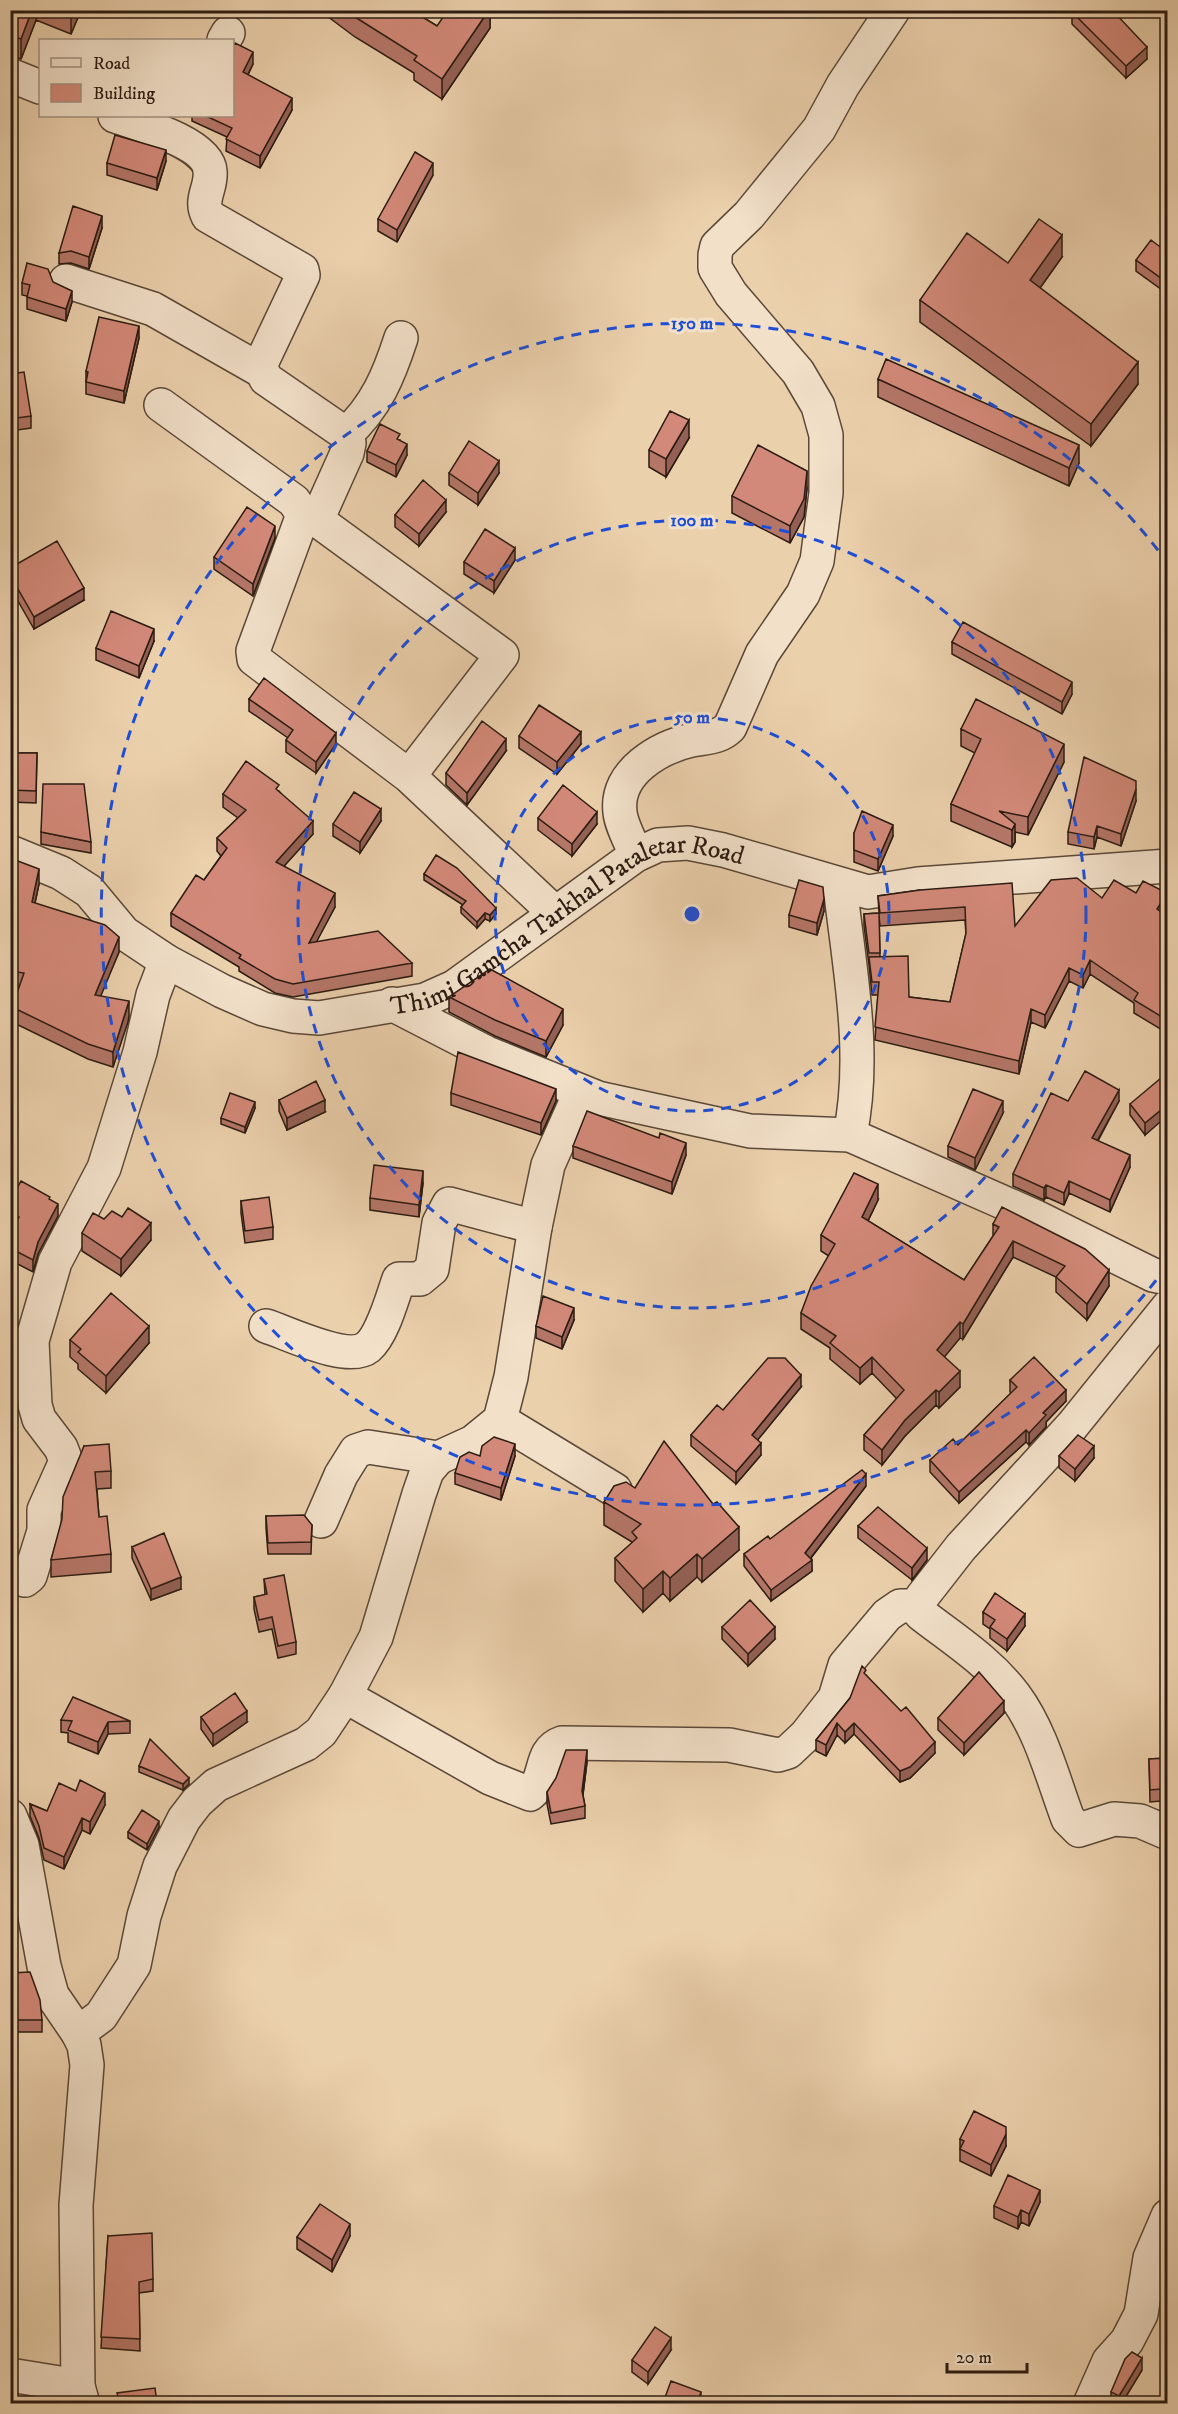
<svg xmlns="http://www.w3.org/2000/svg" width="1178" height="2414" viewBox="0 0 1178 2414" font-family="'IM FELL DW Pica',serif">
	<rect width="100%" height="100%" fill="#ebd0ac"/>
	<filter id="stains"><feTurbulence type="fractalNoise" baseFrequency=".00333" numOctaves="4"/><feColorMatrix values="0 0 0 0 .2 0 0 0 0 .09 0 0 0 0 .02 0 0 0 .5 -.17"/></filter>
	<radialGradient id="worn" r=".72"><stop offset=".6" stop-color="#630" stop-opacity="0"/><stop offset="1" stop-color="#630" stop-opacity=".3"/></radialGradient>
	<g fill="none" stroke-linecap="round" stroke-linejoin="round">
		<g stroke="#5b4838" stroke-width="36">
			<g id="minor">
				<path d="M224,40L228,33"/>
				<path d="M10,75L40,87"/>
				<path d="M115,116C138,124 208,143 210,171C212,188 199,199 208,216L302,270L303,275L260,366L266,379L346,434L349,443L347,453L317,520"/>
				<path d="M66,281L153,309L260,370"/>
				<path d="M161,405L294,501L306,519"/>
				<path d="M346,434C376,407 389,375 401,338"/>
				<path d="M409,776L502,655L317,520L312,518L300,523L253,651L254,659L409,776L555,913"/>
				<path id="s1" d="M10,852L61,873L89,891L124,933L166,961L222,991L263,1009L293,1016L319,1018L425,1000L454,987L636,855L658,845L688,843L723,850L868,892L918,884L1168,866"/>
				<path d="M636,855C631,842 621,825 620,812C615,772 660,747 692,740C707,737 719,738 730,727L762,654L803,594L817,561L826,493V435L818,406L798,372L731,294L715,268V255L717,246L749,215L819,129L843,85L893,10"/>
				<path d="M840,885C849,967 867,1053 850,1135"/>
				<path d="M392,1004L487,1053L598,1098L750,1131L850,1135L1034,1216L1153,1275L1168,1278"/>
				<path d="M1168,1307L1072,1426L961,1547L922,1597L919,1606L921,1614C953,1639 990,1662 1015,1696C1041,1731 1053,1779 1068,1819L1079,1830L1114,1819L1140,1821L1168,1833"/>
				<path d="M266,1326C288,1333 348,1363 368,1347C383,1334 392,1298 399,1279H420L432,1269L439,1223L449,1204L535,1227"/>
				<path d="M500,1420L615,1490"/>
				<path d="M438,1458L427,1471L419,1494L376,1637L345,1696L490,1778L530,1794C548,1780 538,1751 562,1743L729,1745L778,1755L788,1752L806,1735L835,1698L845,1665L887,1615L900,1606H919"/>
				<path d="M321,1521L341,1475L356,1451L368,1447L438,1458L473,1442L500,1420L511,1377L535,1227L548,1165L580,1093"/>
				<path d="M10,1576L25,1580L30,1576L44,1531V1510L66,1461L61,1448L39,1419L35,1405L32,1341L55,1262L104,1168L140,1052L153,995L166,961"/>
				<path d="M10,1816L22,1845L44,1966L52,1995L78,2033L84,2045L87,2065L76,2205L78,2386L83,2404"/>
				<path d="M78,2033L101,2016L134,1965L144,1916L160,1866L184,1819L197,1802L216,1785L306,1744L321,1732L345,1696"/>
				<path d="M10,2375L78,2386"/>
				<path d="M1090,2404L1109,2361L1127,2341L1141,2314L1150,2258L1168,2216"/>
			</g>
		</g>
		<use href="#minor" stroke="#f2e0c9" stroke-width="33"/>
	</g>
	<path fill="#b57668" stroke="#2b1b12" stroke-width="1.5" fill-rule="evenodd" d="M10,10H81L71,34L36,20L21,59L10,55Z
		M319,10H411L437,26L490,10V28L442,99L414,80V73L355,37Z
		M1119,10L1116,15L1147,59L1126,78L1072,24V12Z
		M232,47L253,64L248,75L292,110L260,168L226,151L227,137L192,121V116H232Z
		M166,161L157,190L107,175V163Z
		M433,175L397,242L378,231V219Z
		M102,228L89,269L71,263L59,264V253Z
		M1167,252L1165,292L1136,271V260Z
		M1062,257L1040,288L1138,384L1091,446L920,322V300L1008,263Z
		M53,282L72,302L66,321L27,309V296L22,295V283Z
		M139,338L124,403L86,394V371Z
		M10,374L31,416V428L10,431Z
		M878,379L1079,463L1069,486L878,397Z
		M689,438L666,477L649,467V450Z
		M400,440L407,455L396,477L367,462V451Z
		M449,473H499L478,505L449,485Z
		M807,488L804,517L790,543L732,513V496Z
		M446,512L419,546L395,527V515Z
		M275,538L253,596L214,569V557Z
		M515,560L494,593L464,574V562Z
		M10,568L84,600L34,629L10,587Z
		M154,641L139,678L96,660V648Z
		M952,642L1072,694L1062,714L952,654Z
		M249,699L336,744L316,773L286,752V740L288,738L249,711Z
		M961,729L1064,762L1028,835L1015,832V842L1012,847L951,821V804L975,753L961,746Z
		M519,736L581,744L557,774L519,748Z
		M506,751L467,805L446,785V773Z
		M10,753H37L36,803L10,802Z
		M279,791L313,834L284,866L335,907L316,942L412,963V976L293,997L275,993L239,971V967L171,926V913L204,880L221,856L217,851V838L238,818L223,807V794Z
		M1136,801L1121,846L1097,837L1094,849L1068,844V832Z
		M538,818L597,824L572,856L538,830Z
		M381,821L360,853L333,836V824Z
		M41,832L91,842V853L41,844Z
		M854,833L893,836L878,871L854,862Z
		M10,858L39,884L35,903L119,952L100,996L129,1016L113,1067L88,1059L12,1022V1007L19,987L10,986Z
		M424,874L496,914L490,921L485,919L477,928L461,913V907L463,905L424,880Z
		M920,890L1015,926L1102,898L1136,893L1167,906L1163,912L1167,916V1033L1134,1013V1003L1090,974L1083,988L1069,981L1045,1028L1031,1022L1019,1074L875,1040L878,995H872L869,965L864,926V914L879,913L878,896ZM879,916L880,926L965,920L966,934L950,1002L909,997L880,957Z
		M824,911L817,935L789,927V915Z
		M449,997L563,1025L546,1057L495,1036L449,1012Z
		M1167,1085L1145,1135L1130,1115V1104Z
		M451,1093L556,1101L541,1135L451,1105Z
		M279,1100L325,1112L287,1130L279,1111Z
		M1068,1101H1119L1098,1141L1130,1167L1110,1212L1069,1193L1064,1205L1046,1197L1044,1200L1013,1186V1174Z
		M255,1108L245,1133L221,1124V1118Z
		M1003,1113L975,1170L948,1157V1146Z
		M573,1146L686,1155L672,1194L573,1158Z
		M423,1183L419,1217L370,1210V1198Z
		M10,1200H50L58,1216L38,1254L33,1272L10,1260V1233L14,1227L10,1225Z
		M878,1200L868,1221L964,1280L993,1236V1224L1109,1286L1087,1320L1056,1292V1277L1013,1257L963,1339L960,1338L944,1357L960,1387L939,1408L936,1405L905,1436L882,1465L864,1450V1435L897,1399L872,1373L860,1384L830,1359V1348L801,1329V1313L829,1256L821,1251V1235Z
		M241,1201L273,1227V1239L245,1243L241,1213Z
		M122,1217L151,1240L121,1276L82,1251V1233L104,1219Z
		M574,1320L562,1349L536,1338V1326Z
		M70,1340L149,1343L106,1393L78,1369V1364L70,1357Z
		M10,1353L16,1402L12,1413H10Z
		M1010,1380L1066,1401L1046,1422V1427L1029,1445L1026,1442L959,1503L930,1472V1460L958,1445L1011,1393L1010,1392Z
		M801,1387L757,1440L761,1455L736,1484L691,1446V1435L723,1410Z
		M84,1446L111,1471V1488L97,1489L99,1517L111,1554V1572L51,1577V1560Z
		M480,1456H515L501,1500L455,1484V1473Z
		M1059,1456L1094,1458L1075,1481L1059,1468Z
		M1167,1458V1496H1165L1164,1470Z
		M866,1486L811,1558L812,1571L771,1601L744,1566V1554Z
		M604,1502L739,1550L702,1582L697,1577L670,1601L663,1593L643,1612L615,1581V1558L632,1543V1542L604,1525Z
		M266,1516L312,1525L311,1554H268L266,1528Z
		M858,1526L927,1560L912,1580L858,1538Z
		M132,1547L181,1589L151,1600L132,1558Z
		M264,1579L296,1642V1654L278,1658L272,1629L259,1632L254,1609V1597L265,1595Z
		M983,1612L1025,1626L1007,1651L990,1638V1629L983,1624Z
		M722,1627L775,1639L748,1666L722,1639Z
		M866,1675L935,1753L910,1778L900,1782L854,1734L845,1743L837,1735L826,1756L816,1751V1740L850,1698Z
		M1004,1713L964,1755L938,1730V1718Z
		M201,1717L247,1722L213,1746L201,1729Z
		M61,1720L130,1721V1733L108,1734L98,1754L68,1742V1733L61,1732Z
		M1167,1758V1806H1161V1801L1150,1802L1149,1759Z
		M587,1762L583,1795L585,1806V1818L551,1824L547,1804V1792Z
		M139,1766L189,1784L183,1790L139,1772Z
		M30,1804L47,1811L105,1805L90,1834L82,1830L64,1869L44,1860L39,1838L30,1816Z
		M159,1827L147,1850L128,1838V1832Z
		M10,1973L42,2020V2032H10Z
		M960,2139L1006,2146L991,2176L960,2161Z
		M1040,2202L1029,2226L1021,2222L1018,2229L994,2218V2206Z
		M108,2236L153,2279V2291L139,2293L140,2351L101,2348Z
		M350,2236L332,2272L297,2249V2237Z
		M671,2350L648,2384L632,2372V2360Z
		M1142,2370L1122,2403H1111V2392Z"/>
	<path fill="#946055" stroke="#2b1b12" stroke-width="1.5" d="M32,10H36V20L21,59V39Z
		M72,10H81L71,34V14Z
		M489,10H490V28L442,99V79Z
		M1110,10H1119L1110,21Z
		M1147,47V59L1126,78V66Z
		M253,52V64L243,84V72Z
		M292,98V110L260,168V156Z
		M166,150V161L157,190V178Z
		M433,163V175L397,242V230Z
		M102,216V228L89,269V257Z
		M1062,235V257L1030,302V280Z
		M1167,277V288L1165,292V281Z
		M72,291V302L66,321V309Z
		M139,326V338L124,403V391Z
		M1138,362V384L1091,446V424Z
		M689,420V438L666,477V459Z
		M407,444V455L396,477V465Z
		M1079,445V463L1069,486V468Z
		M499,461V473L478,505V493Z
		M807,471V488L804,517L790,543V526Z
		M446,500V512L419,546V534Z
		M275,526V538L253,596V584Z
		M515,548V560L494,593V581Z
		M84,588V600L34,629V617Z
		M154,629V641L139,678V666Z
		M1072,682V694L1062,714V702Z
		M581,732V744L557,774V762Z
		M336,733V744L316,773V762Z
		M506,739V751L467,805V793Z
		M1064,744V762L1028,835V817Z
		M1136,789V801L1121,846V834Z
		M381,809V821L360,853V842Z
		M597,812V824L572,856V844Z
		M313,821V834L276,875V862Z
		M1015,824V842L1012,847V830Z
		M893,825V836L878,871V859Z
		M1097,826V837L1094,849V837Z
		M39,869V884L32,917V902Z
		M335,893V907L309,956V943Z
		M1167,893V906L1157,922V909Z
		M824,899V911L817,935V923Z
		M496,908V914L490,921V915Z
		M485,913V919L477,928V922Z
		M119,937V952L95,1010V995Z
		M1090,960V974L1083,988V975Z
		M1069,968V981L1045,1028V1015Z
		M129,1001V1016L128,1022L113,1067V1052Z
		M563,1009V1025L546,1057V1041Z
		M1031,1009V1022L1019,1074V1061Z
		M556,1089V1101L541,1135V1123Z
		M1119,1090V1101L1092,1150V1138Z
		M325,1100V1112L287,1130V1118Z
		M1003,1101V1113L975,1170V1158Z
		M255,1102V1108L245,1133V1127Z
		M1167,1105V1116L1145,1135V1123Z
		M686,1143V1155L672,1194V1182Z
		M1130,1155V1167L1110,1212V1200Z
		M423,1171V1183L419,1217V1205Z
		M1069,1181V1193L1064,1205V1193Z
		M878,1184V1200L862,1233V1217Z
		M1046,1185V1197L1044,1200V1188Z
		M58,1204V1216L38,1254L33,1272V1260L38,1242Z
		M151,1223V1240L121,1276V1259Z
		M1013,1241V1257L963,1339V1324Z
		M1109,1270V1286L1087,1320V1304Z
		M574,1308V1320L562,1349V1337Z
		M960,1322V1338L937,1366V1350Z
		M149,1326V1343L106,1393V1376Z
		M872,1357V1373L860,1384V1368Z
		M960,1371V1387L939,1408V1392Z
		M801,1375V1387L752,1447V1435Z
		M16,1390V1402L12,1413V1401Z
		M936,1390V1405L905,1436L882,1465V1450L905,1420Z
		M1066,1390V1401L1046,1422V1427L1029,1445V1433L1043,1413Z
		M1026,1430V1442L959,1503V1492Z
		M761,1443V1455L736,1484V1472Z
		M515,1444V1456L501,1500V1488Z
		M1094,1446V1458L1075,1481V1469Z
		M866,1474V1486L806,1564L812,1560V1571L771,1601V1590L805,1553Z
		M739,1527V1550L702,1582V1559Z
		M927,1548V1560L912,1580V1568Z
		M697,1554V1577L670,1601V1578Z
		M663,1571V1593L643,1612V1589Z
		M181,1577V1589L151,1600V1589Z
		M1025,1614V1626L1007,1651V1639Z
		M775,1627V1639L748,1666V1654Z
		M1004,1701V1713L964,1755V1743Z
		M247,1711V1722L213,1746V1734Z
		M108,1722V1734L98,1754V1742Z
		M837,1723V1735L826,1756V1745Z
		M854,1723V1734L845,1743V1732Z
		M935,1742V1753L910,1778L900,1782V1771Z
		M587,1750V1762L582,1802V1791Z
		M189,1778V1784L183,1790V1784Z
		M105,1793V1805L90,1834V1822Z
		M82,1818V1830L64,1869V1857Z
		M159,1821V1827L147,1850V1844Z
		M1006,2134V2146L991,2176V2165Z
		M1040,2190V2202L1029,2226V2214Z
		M1021,2210V2222L1018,2229V2217Z
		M350,2224V2236L332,2272V2260Z
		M671,2338V2350L648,2384V2372Z
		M1142,2358V2370L1122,2403H1119V2396Z
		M15,2383V2395L13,2403H11Z
		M701,2392V2403H697Z"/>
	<path fill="#d38979" stroke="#2b1b12" stroke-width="1.5" d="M10,10H32L21,39L10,35Z
		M62,10H72L71,14Z
		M345,10H411L437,26L448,10H489L442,79L414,60L417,56L355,17Z
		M1074,10H1112L1147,47L1126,66L1072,12Z
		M235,43L253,52L243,72L292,98L260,156L226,139L232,128L206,116H232V47Z
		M115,135L166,150L157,178L107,163Z
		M415,152L433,163L397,230L378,219Z
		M73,206L102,216L89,257L71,251L59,253Z
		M1039,219L1062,235L1030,280L1138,362L1091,424L920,300L967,233L1008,263Z
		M1151,240L1167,252V277L1165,281L1136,260Z
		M27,263L48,269L53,282L72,291L66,309L27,297L30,285L22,283Z
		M99,317L139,326L124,391L86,382L88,372L86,371Z
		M886,359L1079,445L1069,468L878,379Z
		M24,372L31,416L10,419V374Z
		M670,411L689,420L666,459L649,450Z
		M380,424L400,434L397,439L407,444L396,465L367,451Z
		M469,441L499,461L478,493L449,473Z
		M758,445L807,471L804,499L790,526L732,496Z
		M423,480L446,500L419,534L395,515Z
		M247,507L275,526L253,584L214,557Z
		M485,529L515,548L494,581L464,562Z
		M57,541L84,588L34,617L10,575V568Z
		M111,611L154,629L139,666L96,648Z
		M963,622L1072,682L1062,702L952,642Z
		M264,678L336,733L316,762L286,740L293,730L249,699Z
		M976,699L1064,744L1028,817L999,811L1015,824L1012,830L951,804L981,739L961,729Z
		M539,705L581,732L557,762L519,736Z
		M482,721L506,739L467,793L446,773Z
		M10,753H37L36,791L10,790Z
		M1084,757L1136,781V789L1121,834L1097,826L1094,837L1068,832Z
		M246,761L279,785L276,789L313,821L276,862L335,893L309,943L378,931L412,963L293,984L275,979L239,958L241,955L171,913L196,875L204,880L227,848L217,838L246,810L223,794Z
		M43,784H84L91,842L41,832Z
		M563,785L597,812L572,844L538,818Z
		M354,792L381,809L360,842L333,824Z
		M862,811L893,825L878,859L854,850V833Z
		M436,855L457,868L496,908L490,915L485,913L477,922L461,907L466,901L424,874Z
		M10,858L39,869L32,902L105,925L119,937L95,995L129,1001L113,1052L88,1044L12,1007L24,973L10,971Z
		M1077,878L1102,898L1114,880L1136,893L1143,881L1167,893L1157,909L1167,916V1020L1134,1000L1138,993L1090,960L1083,975L1069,968L1045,1015L1031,1009L1019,1061L875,1027L879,982H872L869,957L908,956L909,997L950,1002L966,933L965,907L880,913L878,896L920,890L1012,883L1015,926L1051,880Z
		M799,880L823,887L824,899L817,923L789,915Z
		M879,913L880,953H869L864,914Z
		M490,969L563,1009L546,1041L495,1020L449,997Z
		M458,1052L556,1089L541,1123L451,1093Z
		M1085,1071L1119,1090L1092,1138L1130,1155L1110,1200L1069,1181L1064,1193L1046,1185L1044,1188L1013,1174L1051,1093L1068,1101Z
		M1161,1078L1167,1085V1105L1145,1123L1130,1104Z
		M316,1081L325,1100L287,1118L279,1100Z
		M973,1089L1003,1101L975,1158L948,1146Z
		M230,1093L255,1102L245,1127L221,1118Z
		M587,1111L659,1138L660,1133L686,1143L672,1182L573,1146Z
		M374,1165L423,1171L419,1205L370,1198Z
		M854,1173L878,1184L862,1217L964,1280L999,1227L993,1224L1002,1207L1085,1249L1109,1270L1087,1304L1056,1277L1065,1266L1013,1241L963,1324L960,1322L937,1350L960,1371L939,1392L936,1390L905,1420L882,1450L864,1435L904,1390L872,1357L860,1368L830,1343L836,1336L801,1313L811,1286L835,1244L821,1235Z
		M21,1181L50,1197L49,1199L58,1204L38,1242L33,1260L10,1248V1233L19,1217L10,1213V1200Z
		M269,1197L273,1227L245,1231L241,1201Z
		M128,1208L151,1223L121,1259L82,1233L93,1213L104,1219L112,1211L122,1217Z
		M111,1293L149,1326L106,1376L78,1352L81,1349L70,1340Z
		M543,1296L574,1308L562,1337L536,1326Z
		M10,1353L14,1354L16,1390L12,1401H10Z
		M1034,1357L1066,1390L1043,1413L1046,1415L1029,1433L1026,1430L959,1492L930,1460L953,1439L958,1445L1017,1387L1010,1380Z
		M768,1358H785L801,1375L752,1435L761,1443L736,1472L691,1435L717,1405L723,1410Z
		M1078,1435L1094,1446L1075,1469L1059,1456Z
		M494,1437L515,1444L501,1488L455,1473L460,1457L469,1452L480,1456L482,1446Z
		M664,1441L713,1504L717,1502L739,1527L702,1559L697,1554L670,1578L663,1571L643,1589L615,1558L637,1538L632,1532L641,1524L604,1502L614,1486L626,1482L635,1488Z
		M109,1444L111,1471L95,1472L99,1517L107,1516L111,1554L51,1560L62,1519L63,1497L84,1446Z
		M1164,1458H1167V1484H1165Z
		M862,1470L866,1474L805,1553L812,1560L771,1590L744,1554L768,1536L770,1539Z
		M878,1507L927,1548L912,1568L858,1526Z
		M304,1515L312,1525L311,1542L268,1543L266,1516Z
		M164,1533L181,1577L151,1589L132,1547Z
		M284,1575L296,1642L278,1646L272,1617L259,1620L254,1597L267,1594L264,1579Z
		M995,1593L1025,1614L1007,1639L990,1627L995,1620L983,1612Z
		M750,1600L775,1627L748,1654L722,1627Z
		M862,1666L866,1670L864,1673L901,1711L906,1707L935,1742L910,1767L900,1771L854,1723L845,1732L837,1723L826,1745L816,1740L850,1698Z
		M979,1672L1004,1701L964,1743L938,1718Z
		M235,1693L247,1711L213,1734L201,1717Z
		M73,1697L130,1721L108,1722L98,1742L68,1730L72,1721L61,1720Z
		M150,1739L189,1778L183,1784L139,1766Z
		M566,1750H587L582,1791L585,1806L551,1813L547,1792L556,1778Z
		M1167,1758V1794H1161V1789L1150,1790L1149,1759Z
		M80,1780L105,1793L90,1822L82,1818L64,1857L44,1848L39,1826L30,1804L47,1811L59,1783L76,1791Z
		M142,1810L159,1821L147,1844L128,1832Z
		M30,1972L40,2000L42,2020H10V1973Z
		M974,2111L1006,2127V2134L991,2165L960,2149L964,2141L960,2139Z
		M1008,2175L1040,2190L1029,2214L1021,2210L1018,2217L994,2206Z
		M320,2204L350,2224L332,2260L297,2237Z
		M152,2233L153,2279L139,2282L140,2339L101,2337L108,2236Z
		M655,2327L671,2338L648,2372L632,2360Z
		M1132,2352L1142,2358L1119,2396L1111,2392L1125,2359Z
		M671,2381L701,2392L697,2403H663Z
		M10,2382L15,2383L11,2403H10Z
		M155,2388L157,2403H119L117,2393Z"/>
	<g fill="none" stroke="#1d4ed8" stroke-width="3" stroke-dasharray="10 8">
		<circle cx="692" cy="914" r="197"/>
		<circle cx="692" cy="914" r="394"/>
		<path d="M1167 1266A591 591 0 1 1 1167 562"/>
	</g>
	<g text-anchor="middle" stroke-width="6" stroke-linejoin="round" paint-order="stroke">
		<g font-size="26" fill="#2b1b12" stroke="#f2e0c9">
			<text dy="9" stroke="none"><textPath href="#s1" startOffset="633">Thimi Gamcha Tarkhal Pataletar Road</textPath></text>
		</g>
	</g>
	<circle cx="692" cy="914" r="9" fill="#1d4ed8" stroke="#f2e0c9" stroke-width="3"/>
	<g font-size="18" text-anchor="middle" font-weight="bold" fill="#1d4ed8" stroke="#f2e0c9" stroke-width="6" stroke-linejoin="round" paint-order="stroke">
		<text x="692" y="329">150 m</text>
		<text x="692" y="526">100 m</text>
		<text x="692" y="723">50 m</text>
	</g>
	<rect width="1178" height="2414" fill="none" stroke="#ebd0ac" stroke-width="36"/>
	<rect x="12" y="12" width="1154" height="2390" fill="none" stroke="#2b1b12" stroke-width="3"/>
	<rect x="18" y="18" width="1142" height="2378" fill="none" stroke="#2b1b12" stroke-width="1.5"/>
	<rect x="39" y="39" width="195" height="78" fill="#f2e0c9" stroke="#a29180" stroke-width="1.5"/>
	<rect x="51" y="58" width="30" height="9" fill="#f2e0c9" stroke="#a29180" stroke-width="1.5"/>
	<text x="93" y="69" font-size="18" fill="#2b1b12">Road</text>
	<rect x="51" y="84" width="30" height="18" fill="#d38979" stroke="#a29180" stroke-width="1.5"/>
	<text x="93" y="99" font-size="18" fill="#2b1b12">Building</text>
	<path d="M947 2363v9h80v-9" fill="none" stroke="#2b1b12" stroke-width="3"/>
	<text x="956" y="2363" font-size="18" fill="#2b1b12" stroke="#f2e0c9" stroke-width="4.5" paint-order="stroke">20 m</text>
	<rect width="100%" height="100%" filter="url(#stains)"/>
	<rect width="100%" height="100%" fill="url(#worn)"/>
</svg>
